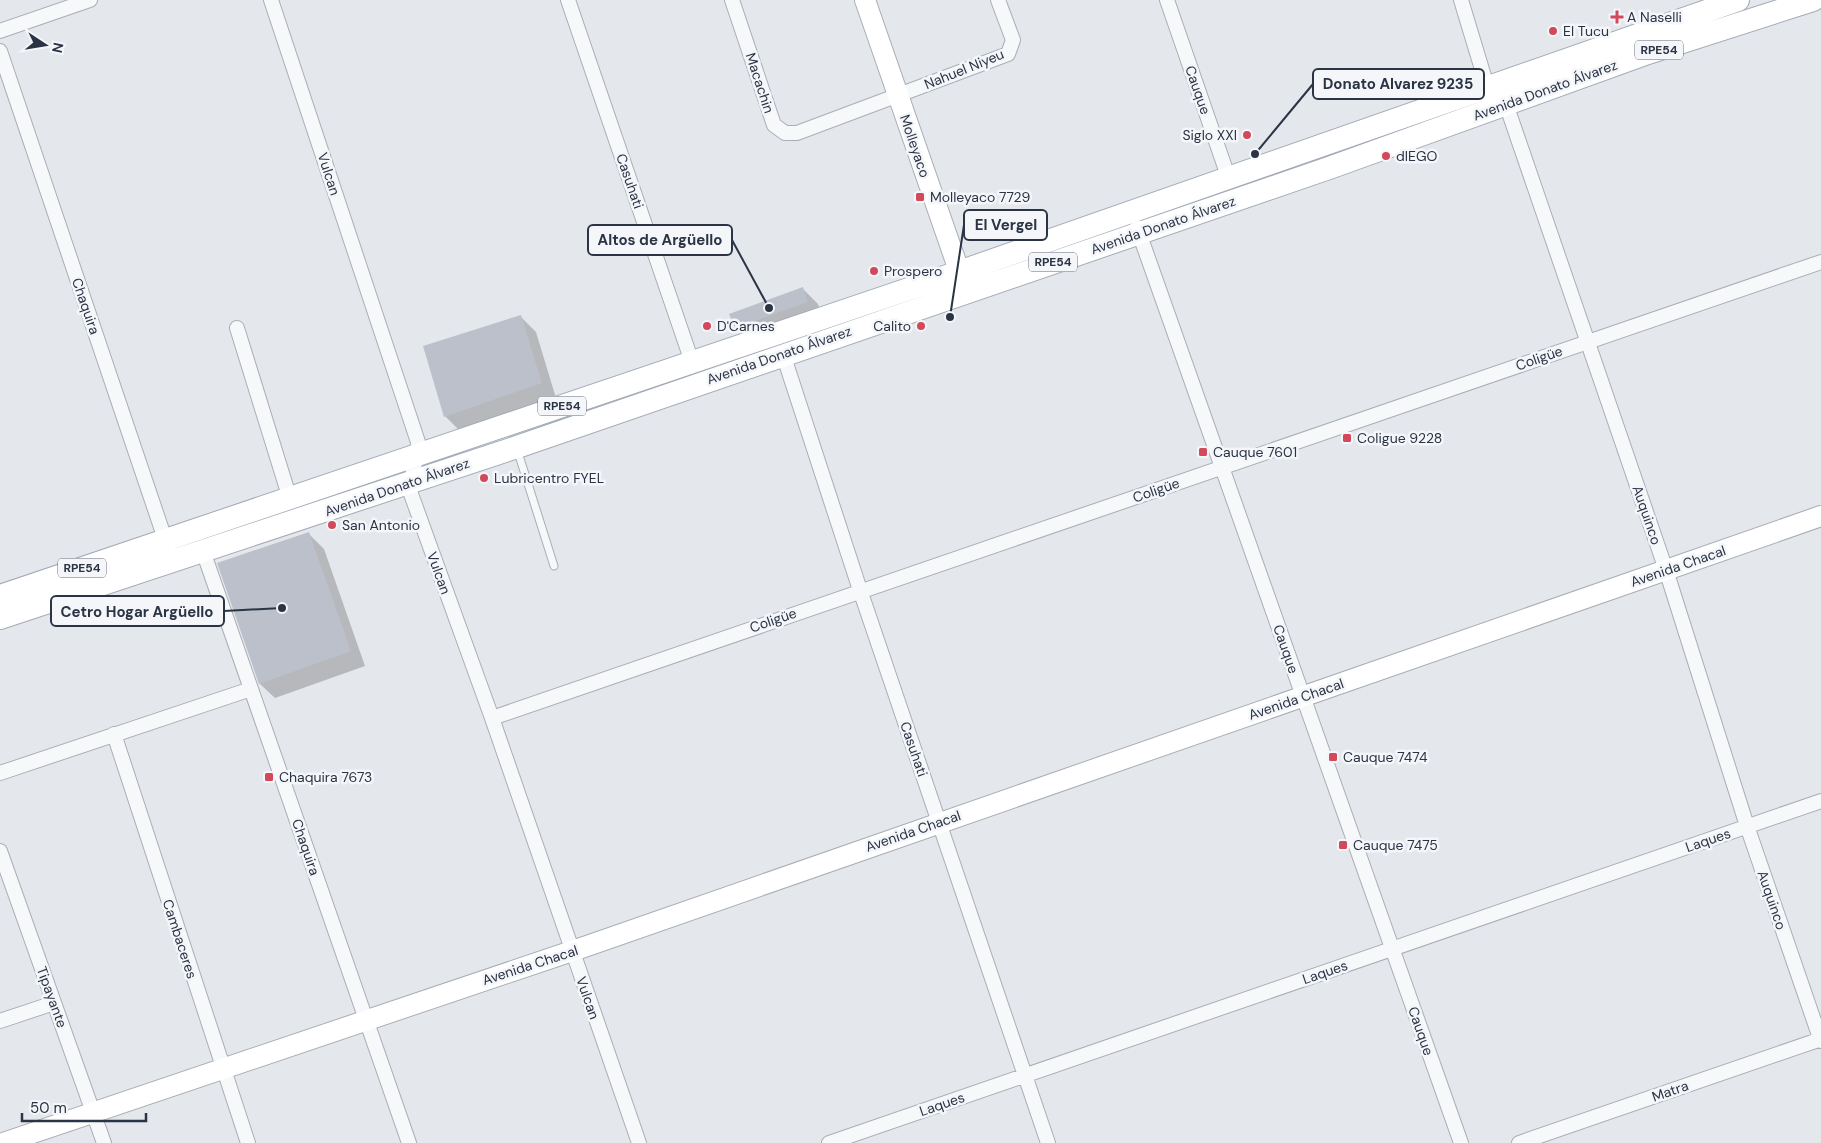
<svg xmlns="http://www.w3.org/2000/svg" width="1821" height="1143" viewBox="0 0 1821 1143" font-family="'DM Sans',sans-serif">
	<rect width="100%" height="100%" fill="#e4e7ec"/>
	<path fill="#0003" d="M803,289L818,304L822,317L751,342L736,327Z
		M521,317L536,332L556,398L460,431L445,416Z
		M309,534L324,549L365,666L275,698L260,684Z"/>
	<path fill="#bbc0ca" d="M803,287L808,302L735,328L729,314Z
		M521,315L542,383L444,417L423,346Z
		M309,532L351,651L259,684L217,563Z"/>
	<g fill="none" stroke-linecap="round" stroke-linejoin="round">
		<g stroke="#a9aeb7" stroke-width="9">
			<path id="lane" d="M517,449L554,566"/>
		</g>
		<g stroke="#a9aeb7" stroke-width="16">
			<path id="street" d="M271,0L418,442C418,460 409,476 411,494L492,718L639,1143
				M568,0L692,362
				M732,0L774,125L785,133H797L1008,54L1013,40L998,0
				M1167,0L1229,179
				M1461,0L1487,86
				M0,31L90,0
				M0,51L168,548
				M1506,104L1666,570L1747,826L1821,1041
				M1137,227L1461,1143
				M237,328L290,499
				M783,354L860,590L1048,1143
				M203,551L409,1143
				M492,718L1821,262
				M114,734L248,1143
				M0,773L251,689
				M0,851L104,1143
				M0,1021L54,1003
				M829,1143L1821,801
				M1519,1143L1821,1039"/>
		</g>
		<g stroke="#a9aeb7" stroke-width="22">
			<path id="secondary" d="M865,0L964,285
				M3,1143L587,946L1821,516"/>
		</g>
		<g stroke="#a3abb8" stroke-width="24">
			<path id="primary" d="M0,596L959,272L1738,0
				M0,618L517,447L1332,167L1648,53L1813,0"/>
		</g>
		<use href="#lane" stroke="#f7f8fa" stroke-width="7"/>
		<use href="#street" stroke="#f7f8fa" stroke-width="14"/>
		<use href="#secondary" stroke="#fff" stroke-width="20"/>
		<use href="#primary" stroke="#fff" stroke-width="22"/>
	</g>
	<g fill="#d1495b" stroke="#f4f6f9" stroke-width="2">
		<path d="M1614.5 9.5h5v5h5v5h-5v5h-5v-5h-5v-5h5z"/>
		<circle cx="1553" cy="31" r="5"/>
		<circle cx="1247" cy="135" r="5"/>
		<circle cx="1386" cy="156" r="5"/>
		<rect x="915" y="192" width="10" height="10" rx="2.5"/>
		<circle cx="874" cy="271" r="5"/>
		<circle cx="707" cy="326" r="5"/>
		<circle cx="921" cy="326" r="5"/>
		<rect x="1342" y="433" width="10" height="10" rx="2.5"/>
		<rect x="1198" y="447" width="10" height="10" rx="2.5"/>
		<circle cx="484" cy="478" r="5"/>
		<circle cx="332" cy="525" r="5"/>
		<rect x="1328" y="752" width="10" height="10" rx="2.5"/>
		<rect x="264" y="772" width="10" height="10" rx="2.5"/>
		<rect x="1338" y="840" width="10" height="10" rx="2.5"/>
	</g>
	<g text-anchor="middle" stroke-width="5" stroke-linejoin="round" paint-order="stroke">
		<g fill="#f4f6f9" stroke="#676e7b" stroke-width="1">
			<rect x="1635" y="40.5" width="48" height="19" rx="4"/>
			<rect x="1029" y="252.5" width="48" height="19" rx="4"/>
			<rect x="538" y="396.5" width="48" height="19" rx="4"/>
			<rect x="58" y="558.5" width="48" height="19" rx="4"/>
		</g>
		<g font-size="12" font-weight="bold" fill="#2b3445">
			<text x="1659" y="54">RPE54</text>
			<text x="1053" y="266">RPE54</text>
			<text x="562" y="410">RPE54</text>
			<text x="82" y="572">RPE54</text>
		</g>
		<g font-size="14" fill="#2b3445" stroke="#f4f6f9" text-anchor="start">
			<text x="1627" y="22">A Naselli</text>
			<text x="1563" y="36">El Tucu</text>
			<text x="1237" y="140" text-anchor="end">Siglo XXI</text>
			<text x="1396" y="161">dIEGO</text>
			<text x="930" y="202">Molleyaco 7729</text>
			<text x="884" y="276">Prospero</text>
			<text x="717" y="331">D'Carnes</text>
			<text x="911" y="331" text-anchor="end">Calito</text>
			<text x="1357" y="443">Coligue 9228</text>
			<text x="1213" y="457">Cauque 7601</text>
			<text x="494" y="483">Lubricentro FYEL</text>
			<text x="342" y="530">San Antonio</text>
			<text x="1343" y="762">Cauque 7474</text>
			<text x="279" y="782">Chaquira 7673</text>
			<text x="1353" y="850">Cauque 7475</text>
		</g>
		<g font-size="14" fill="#2b3445" stroke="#f4f6f9">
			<text transform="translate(964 69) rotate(-22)" y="5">Nahuel Niyeu</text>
			<text transform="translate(760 83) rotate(72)" y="5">Macachin</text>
			<text transform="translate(1198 90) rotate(71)" y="5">Cauque</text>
			<text transform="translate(1545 90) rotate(-20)" y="5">Avenida Donato Álvarez</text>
			<text transform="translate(915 146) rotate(71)" y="5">Molleyaco</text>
			<text transform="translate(329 174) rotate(72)" y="5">Vulcan</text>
			<text transform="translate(630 181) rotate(71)" y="5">Casuhati</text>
			<text transform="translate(1163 225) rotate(-19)" y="5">Avenida Donato Álvarez</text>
			<text transform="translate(86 306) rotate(71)" y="5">Chaquira</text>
			<text transform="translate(779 355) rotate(-19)" y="5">Avenida Donato Álvarez</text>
			<text transform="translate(1539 358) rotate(-19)" y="5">Coligüe</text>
			<text transform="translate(397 487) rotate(-19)" y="5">Avenida Donato Álvarez</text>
			<text transform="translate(1156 490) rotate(-19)" y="5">Coligüe</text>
			<text transform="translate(1647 515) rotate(71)" y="5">Auquinco</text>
			<text transform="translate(1678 566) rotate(-19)" y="5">Avenida Chacal</text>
			<text transform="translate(439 573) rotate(70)" y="5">Vulcan</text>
			<text transform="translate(773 620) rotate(-19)" y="5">Coligüe</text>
			<text transform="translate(1286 649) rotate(71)" y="5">Cauque</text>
			<text transform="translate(1296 699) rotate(-19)" y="5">Avenida Chacal</text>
			<text transform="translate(914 749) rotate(71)" y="5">Casuhati</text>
			<text transform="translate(913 831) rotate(-19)" y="5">Avenida Chacal</text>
			<text transform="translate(1708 840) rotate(-19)" y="5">Laques</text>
			<text transform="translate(306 847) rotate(71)" y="5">Chaquira</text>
			<text transform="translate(1772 900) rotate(71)" y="5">Auquinco</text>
			<text transform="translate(180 939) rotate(72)" y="5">Cambaceres</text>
			<text transform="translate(530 965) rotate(-18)" y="5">Avenida Chacal</text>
			<text transform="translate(1325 972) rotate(-19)" y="5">Laques</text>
			<text transform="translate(52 997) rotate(70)" y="5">Tipayante</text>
			<text transform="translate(588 998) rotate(71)" y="5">Vulcan</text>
			<text transform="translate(1421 1031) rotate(71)" y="5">Cauque</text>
			<text transform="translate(1670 1091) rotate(-19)" y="5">Matra</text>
			<text transform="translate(942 1104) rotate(-19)" y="5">Laques</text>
		</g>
	</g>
	<path fill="none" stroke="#2b3445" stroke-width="2" d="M1255 154L1313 84M950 317L964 225M769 308L732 240M282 608L224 611"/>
	<g fill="#2b3445" stroke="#f4f6f9" stroke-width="2">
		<circle cx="1255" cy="154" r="5"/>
		<circle cx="950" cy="317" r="5"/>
		<circle cx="769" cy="308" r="5"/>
		<circle cx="282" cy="608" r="5"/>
	</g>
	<g fill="#f4f6f9" stroke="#2b3445" stroke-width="2">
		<rect x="1313" y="69" width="171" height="30" rx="5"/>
		<rect x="964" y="210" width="83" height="30" rx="5"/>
		<rect x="588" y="225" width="144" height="30" rx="5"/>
		<rect x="51" y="596" width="173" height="30" rx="5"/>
	</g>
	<g font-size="15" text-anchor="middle" font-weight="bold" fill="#2b3445">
		<text x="1398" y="89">Donato Alvarez 9235</text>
		<text x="1006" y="230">El Vergel</text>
		<text x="660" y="245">Altos de Argüello</text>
		<text x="137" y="617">Cetro Hogar Argüello</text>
	</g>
	<g transform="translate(45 45) rotate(102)" stroke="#f4f6f9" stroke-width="4" paint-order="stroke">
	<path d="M0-4L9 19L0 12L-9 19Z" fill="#2b3445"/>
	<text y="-8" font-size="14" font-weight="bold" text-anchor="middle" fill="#2b3445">N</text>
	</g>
	<path d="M22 1113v8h124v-8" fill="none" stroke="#2b3445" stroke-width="2.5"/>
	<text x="30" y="1113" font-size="15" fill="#2b3445" stroke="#f4f6f9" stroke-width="4" paint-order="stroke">50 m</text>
</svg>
